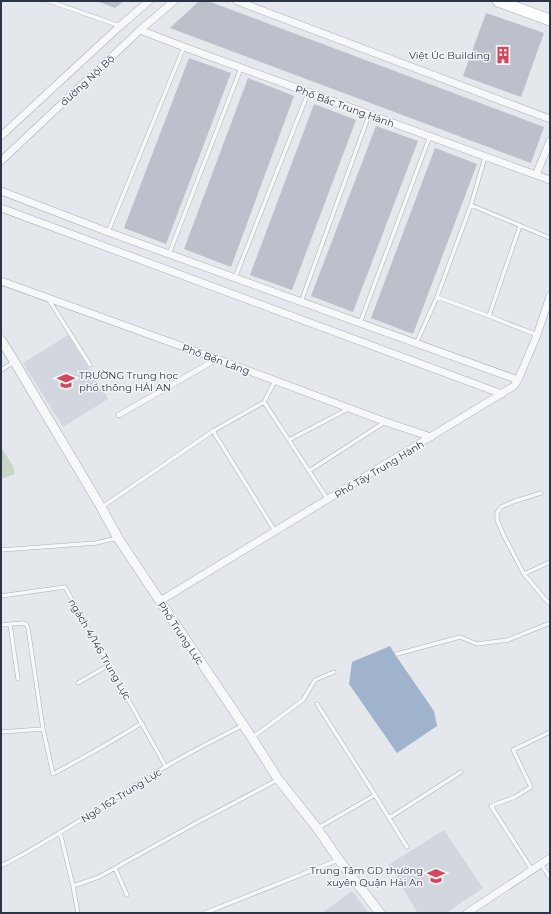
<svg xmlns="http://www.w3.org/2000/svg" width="551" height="914" viewBox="0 0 551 914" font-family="Montserrat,sans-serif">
	<rect width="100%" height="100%" fill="#e4e7ec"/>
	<path fill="#d2d6de" d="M68,335L108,399L63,427L23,363Z
		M444,830L483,888L446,913H418L388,865Z
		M352,891L369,913H322Z"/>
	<path fill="#c9d6c5" d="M1,447L13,466L15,474L1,479Z"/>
	<path fill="#9fb4cc" d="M390,646L396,656L434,711L437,726L397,753L349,684L352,662Z"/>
	<path fill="#bbc0ca" d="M97,1H124L115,8Z
		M199,1H208L544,127L531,163L170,28Z
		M486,13L544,33L521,97L463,76Z
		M189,58L231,73L166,244L124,228Z
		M248,78L294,96L231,267L184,249Z
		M314,104L356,120L292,290L250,275Z
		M376,126L418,141L353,312L311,296Z
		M435,148L477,164L413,334L371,318Z"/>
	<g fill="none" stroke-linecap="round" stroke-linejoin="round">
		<g stroke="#a9aeb7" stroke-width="4.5">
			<path id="service" d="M49,1L120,26
				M471,205L550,238
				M108,232L184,47
				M169,254L241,68
				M235,278L308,93
				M437,297L489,316L537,335
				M49,300L90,365
				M301,302L369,115
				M489,316L520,226
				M360,323L430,136
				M416,344L437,297L471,205L485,157
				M1,370L14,362
				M275,381L264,402L213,431L275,531
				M264,402L328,500
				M289,440L348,409
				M309,471L385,422
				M541,493L515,501L501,507L497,513V520L504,536L524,574L545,599L550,604
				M102,507L213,431
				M1,550L96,543L117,538
				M524,574L550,562
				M1,596L65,587L166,767
				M10,624L18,679
				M1,625L23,623L26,624L28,628L43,729L53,774L102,747L142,723
				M397,654L460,637L477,644L508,640L550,623
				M78,683L109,665
				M317,704L375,795L318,828
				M1,732L43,729
				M253,737L303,700L315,680L334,672
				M375,795L389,818L461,772
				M389,818L407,847
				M60,832L73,886L78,913
				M541,864L550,878
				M1,866C58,837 110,800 165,767C190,752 217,739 243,725
				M532,870L491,806L515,797L531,787L513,750L550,732
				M73,886L99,877L115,868
				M127,895L115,868L196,823L277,780
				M205,913L338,860"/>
		</g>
		<g stroke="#a9aeb7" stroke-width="6">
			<path id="pedestrian" d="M119,415L217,359"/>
		</g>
		<g stroke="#a9aeb7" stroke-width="8">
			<path id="minor" d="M237,1L550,119
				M140,30L184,47L550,180
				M1,136L120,26L149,1
				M1,161L140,30L174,1
				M536,175L550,141
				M1,191L108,232L518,380
				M1,208L502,394
				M1,281L217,359L386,422L431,437
				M160,601L514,386L518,380L537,335L550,296
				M467,913L550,858"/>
		</g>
		<g stroke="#a9aeb7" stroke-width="10">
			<path id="tertiary" d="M1,340L14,361L101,507L118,538L160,601L252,738L278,779L317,828L339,860L380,913"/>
		</g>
		<g stroke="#a3abb8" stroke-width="12">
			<path id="primary" d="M498,1L550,20"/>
		</g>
		<use href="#service" stroke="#f7f8fa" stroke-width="3.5"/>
		<use href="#pedestrian" stroke="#f7f8fa" stroke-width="5"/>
		<use href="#minor" stroke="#f7f8fa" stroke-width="7"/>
		<use href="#tertiary" stroke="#f7f8fa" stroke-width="9"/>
		<use href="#primary" stroke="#fff" stroke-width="11"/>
	</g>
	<defs>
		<g id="building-bare" transform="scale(1.38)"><path d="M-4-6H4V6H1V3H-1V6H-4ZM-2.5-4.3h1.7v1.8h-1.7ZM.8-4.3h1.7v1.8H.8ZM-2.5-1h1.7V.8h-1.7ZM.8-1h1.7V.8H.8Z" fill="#d1495b" stroke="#f4f6f9" stroke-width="2.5" paint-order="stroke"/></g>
		<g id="school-bare" transform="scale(1.38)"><path d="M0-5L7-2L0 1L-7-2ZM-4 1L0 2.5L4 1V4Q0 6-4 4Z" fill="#d1495b" stroke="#f4f6f9" stroke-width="2.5" paint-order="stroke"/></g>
	</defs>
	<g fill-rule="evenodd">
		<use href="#building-bare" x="503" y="55"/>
		<use href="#school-bare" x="66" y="381"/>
		<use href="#school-bare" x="436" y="876"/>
	</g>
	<g text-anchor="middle" stroke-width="3" stroke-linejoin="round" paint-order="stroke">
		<g font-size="10" fill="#2b3445" stroke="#f4f6f9" text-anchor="end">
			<text x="490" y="59">Việt Úc Building</text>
			<text x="79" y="379" text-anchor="start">TRƯỜNG Trung học<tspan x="79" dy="12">phổ thông HẢI AN</tspan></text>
			<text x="423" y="874">Trung Tâm GD thường<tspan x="423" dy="12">xuyên Quận Hải An</tspan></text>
		</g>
		<g font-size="10" fill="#2b3445" stroke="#f4f6f9">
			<text transform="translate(87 80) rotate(-43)" y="4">đường Nội Bộ</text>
			<text transform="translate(345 106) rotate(20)" y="4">Phố Bắc Trung Hành</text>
			<text transform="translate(216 359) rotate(20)" y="4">Phố Bến Láng</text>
			<text transform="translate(379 469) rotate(-31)" y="4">Phố Tây Trung Hành</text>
			<text transform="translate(181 633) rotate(56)" y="4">Phố Trung Lực</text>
			<text transform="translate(100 649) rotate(60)" y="4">ngách 4/146 Trung Lực</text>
			<text transform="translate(121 795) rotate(-32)" y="4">Ngõ 162 Trung Lực</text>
		</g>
	</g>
	<rect width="551" height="914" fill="none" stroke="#2b3445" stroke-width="4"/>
</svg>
